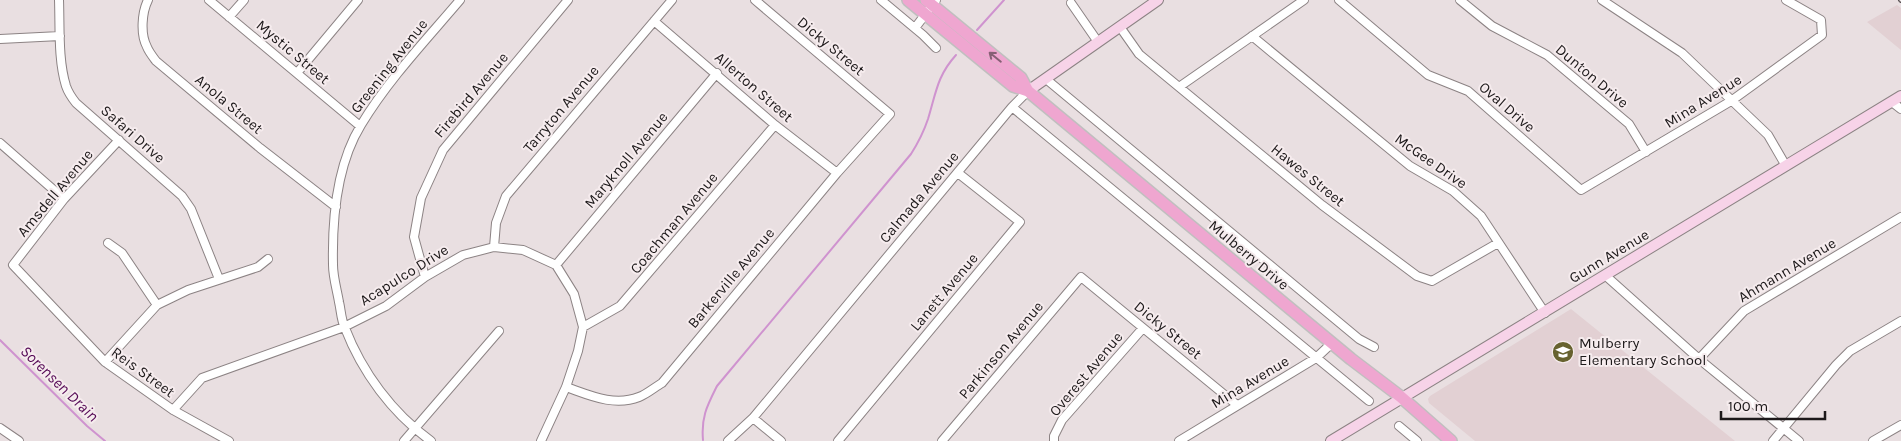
<svg xmlns="http://www.w3.org/2000/svg" width="1901" height="441" viewBox="0 0 1901 441" font-family="Karla,sans-serif">
	<rect width="100%" height="100%" fill="#e9dfe1"/>
	<path fill="#e2d0d3" d="M1897,5L1901,8V50L1867,22Z
		M1571,309L1735,441H1475L1429,403L1428,399L1430,396Z"/>
	<g fill="none" stroke-linecap="round" stroke-linejoin="round">
		<path stroke="#cf93cf" stroke-width="2" d="M977,30L1004,0
			M0,340L87,426L105,441
			M703,440C701,417 707,406 717,386L911,154C918,143 924,131 928,119C936,93 937,76 956,55"/>
		<g stroke="#8c8384" stroke-width="10">
			<path id="street" d="M59,0C60,28 58,60 66,86C68,92 72,98 76,103L182,196L191,209L219,279
				M148,0C142,12 140,34 147,47C149,52 153,57 156,61L260,148L336,207
				M209,0L360,126
				M881,0L923,35L936,48
				M1339,0L1428,75L1468,91L1581,190L1731,101L1822,35L1821,20L1786,0
				M1460,0L1492,26L1547,55L1629,124L1646,152
				M1602,0L1682,53L1768,135L1786,166
				M1071,3L1098,42
				M229,17L244,0
				M654,21L775,125L837,173
				M1120,27L1139,54L1322,205L1417,276L1432,281L1498,243
				M915,28L936,0
				M1252,36L1410,166L1453,191L1481,216L1545,313
				M0,39L60,36
				M297,73L358,0
				M1046,79L1359,339L1374,347
				M1179,87L1304,0
				M1892,102L1901,109
				M1012,107L1369,401
				M119,140L64,199L13,265L105,362L173,410L229,441
				M0,143L64,199
				M108,243L122,253L157,305
				M494,247L496,223L506,196L672,0
				M556,265L717,73
				M1606,276L1699,359L1799,441
				M425,277L414,237L421,198L443,150L568,0
				M583,327L620,306L775,125
				M1699,359L1744,311L1901,217
				M105,362L157,305L188,290L258,267L268,259
				M566,387C589,395 614,407 639,397C647,394 655,387 662,383L837,173L890,114L755,0
				M173,410L202,378L344,327L386,306L425,277L463,255L494,247L523,250L556,265L574,294L583,327L578,351L566,387L541,441
				M753,418L781,441
				M1399,426L1417,441
				M0,428L19,441
				M404,441L499,331
				M431,441C392,413 362,372 345,328C341,320 341,310 339,302C337,290 333,277 333,265C332,219 337,164 361,125C388,80 426,40 460,0
				M728,441L753,418L1012,107L1028,91
				M838,441L1020,222L958,173
				M942,441L1081,277L1237,405
				M1054,441V436L1062,420L1143,328
				M1179,441L1316,358L1332,343
				M1773,441L1836,365L1850,351L1901,321
				M1873,441L1901,425"/>
		</g>
		<g stroke="#8c8384" stroke-width="12">
			<path id="secondary" d="M1028,91L1158,0
				M1331,441L1901,96"/>
		</g>
		<g stroke="#c0bfbf" stroke-width="14">
			<path id="primary" d="M908,0L1013,86L1028,91L1351,359L1401,397L1451,441
				M926,0L1021,78L1028,91"/>
		</g>
		<use href="#street" stroke="#fff" stroke-width="8"/>
		<use href="#secondary" stroke="#f7d3e8" stroke-width="10"/>
		<use href="#primary" stroke="#efa6d0" stroke-width="11"/>
		<g stroke="#544e50" stroke-width="4">
			<path id="rail" d="M1900,0L1901,1"/>
		</g>
		<use href="#rail" stroke="#f6ecee" stroke-width="2" stroke-dasharray="5.5" stroke-linecap="butt"/>
	</g>
	<defs><path id="oneway-shaft" d="M-6 0H5M1.5-3L5.5 0L1.5 3" fill="none" stroke-width="1.6" stroke-linecap="round" stroke-linejoin="round" transform="scale(1.25)"/></defs>
	<use stroke="#866075" href="#oneway-shaft" transform="translate(995 57) rotate(-141)"/>
	<defs>
		<g id="school-disc" transform="scale(1.125)"><circle r="9.5" fill="#67622f" stroke="#f6ecee"/><path d="M0-5L7-2L0 1L-7-2ZM-4 1L0 2.5L4 1V4Q0 6-4 4Z" fill="#fff"/></g>
	</defs>
	<g fill-rule="evenodd">
		<use href="#school-disc" x="1563" y="352"/>
	</g>
	<g text-anchor="middle" stroke-width="4" stroke-linejoin="round" paint-order="stroke">
		<g font-size="15" fill="#1d191a" stroke="#f6ecee">
			<text transform="translate(831 46) rotate(40)" y="5">Dicky Street</text>
			<text transform="translate(293 52) rotate(40)" y="5">Mystic Street</text>
			<text transform="translate(389 66) rotate(-52)" y="5">Greening Avenue</text>
			<text transform="translate(1592 76) rotate(40)" y="5">Dunton Drive</text>
			<text transform="translate(754 87) rotate(41)" y="5">Allerton Street</text>
			<text transform="translate(471 95) rotate(-50)" y="5">Firebird Avenue</text>
			<text transform="translate(1703 101) rotate(-32)" y="5">Mina Avenue</text>
			<text transform="translate(229 104) rotate(40)" y="5">Anola Street</text>
			<text transform="translate(1507 107) rotate(41)" y="5">Oval Drive</text>
			<text transform="translate(561 109) rotate(-50)" y="5">Tarryton Avenue</text>
			<text transform="translate(133 134) rotate(41)" y="5">Safari Drive</text>
			<text transform="translate(626 160) rotate(-50)" y="5">Maryknoll Avenue</text>
			<text transform="translate(1431 161) rotate(35)" y="5">McGee Drive</text>
			<text transform="translate(1308 175) rotate(39)" y="5">Hawes Street</text>
			<text transform="translate(55 193) rotate(-50)" y="5">Amsdell Avenue</text>
			<text transform="translate(919 197) rotate(-50)" y="5">Calmada Avenue</text>
			<text transform="translate(674 223) rotate(-50)" y="5">Coachman Avenue</text>
			<text transform="translate(1249 255) rotate(40)" y="5">Mulberry Drive</text>
			<text transform="translate(1609 256) rotate(-31)" y="5">Gunn Avenue</text>
			<text transform="translate(1787 270) rotate(-31)" y="5">Ahmann Avenue</text>
			<text transform="translate(404 275) rotate(-32)" y="5">Acapulco Drive</text>
			<text transform="translate(731 278) rotate(-50)" y="5">Barkerville Avenue</text>
			<text transform="translate(944 292) rotate(-50)" y="5">Lanett Avenue</text>
			<text transform="translate(1168 330) rotate(39)" y="5">Dicky Street</text>
			<text transform="translate(1001 350) rotate(-50)" y="5">Parkinson Avenue</text>
			<text transform="translate(143 372) rotate(36)" y="5">Reis Street</text>
			<text transform="translate(1086 374) rotate(-50)" y="5">Overest Avenue</text>
			<text transform="translate(1250 382) rotate(-31)" y="5">Mina Avenue</text>
		</g>
		<g font-size="15" fill="#1d191a" stroke="#f6ecee" text-anchor="start">
			<text x="1579" y="348">Mulberry<tspan x="1579" dy="17">Elementary School</tspan></text>
		</g>
		<g font-size="16" font-style="italic" fill="#550a56" stroke="#f6ecee">
			<text transform="translate(60 383) rotate(44)" y="6">Sorensen Drain</text>
		</g>
	</g>
	<path d="M1721 411v8h104v-8" fill="none" stroke="#1d191a" stroke-width="2.5"/>
	<text x="1728" y="411" font-size="15" fill="#1d191a" stroke="#f6ecee" stroke-width="4" paint-order="stroke">100 m</text>
</svg>
